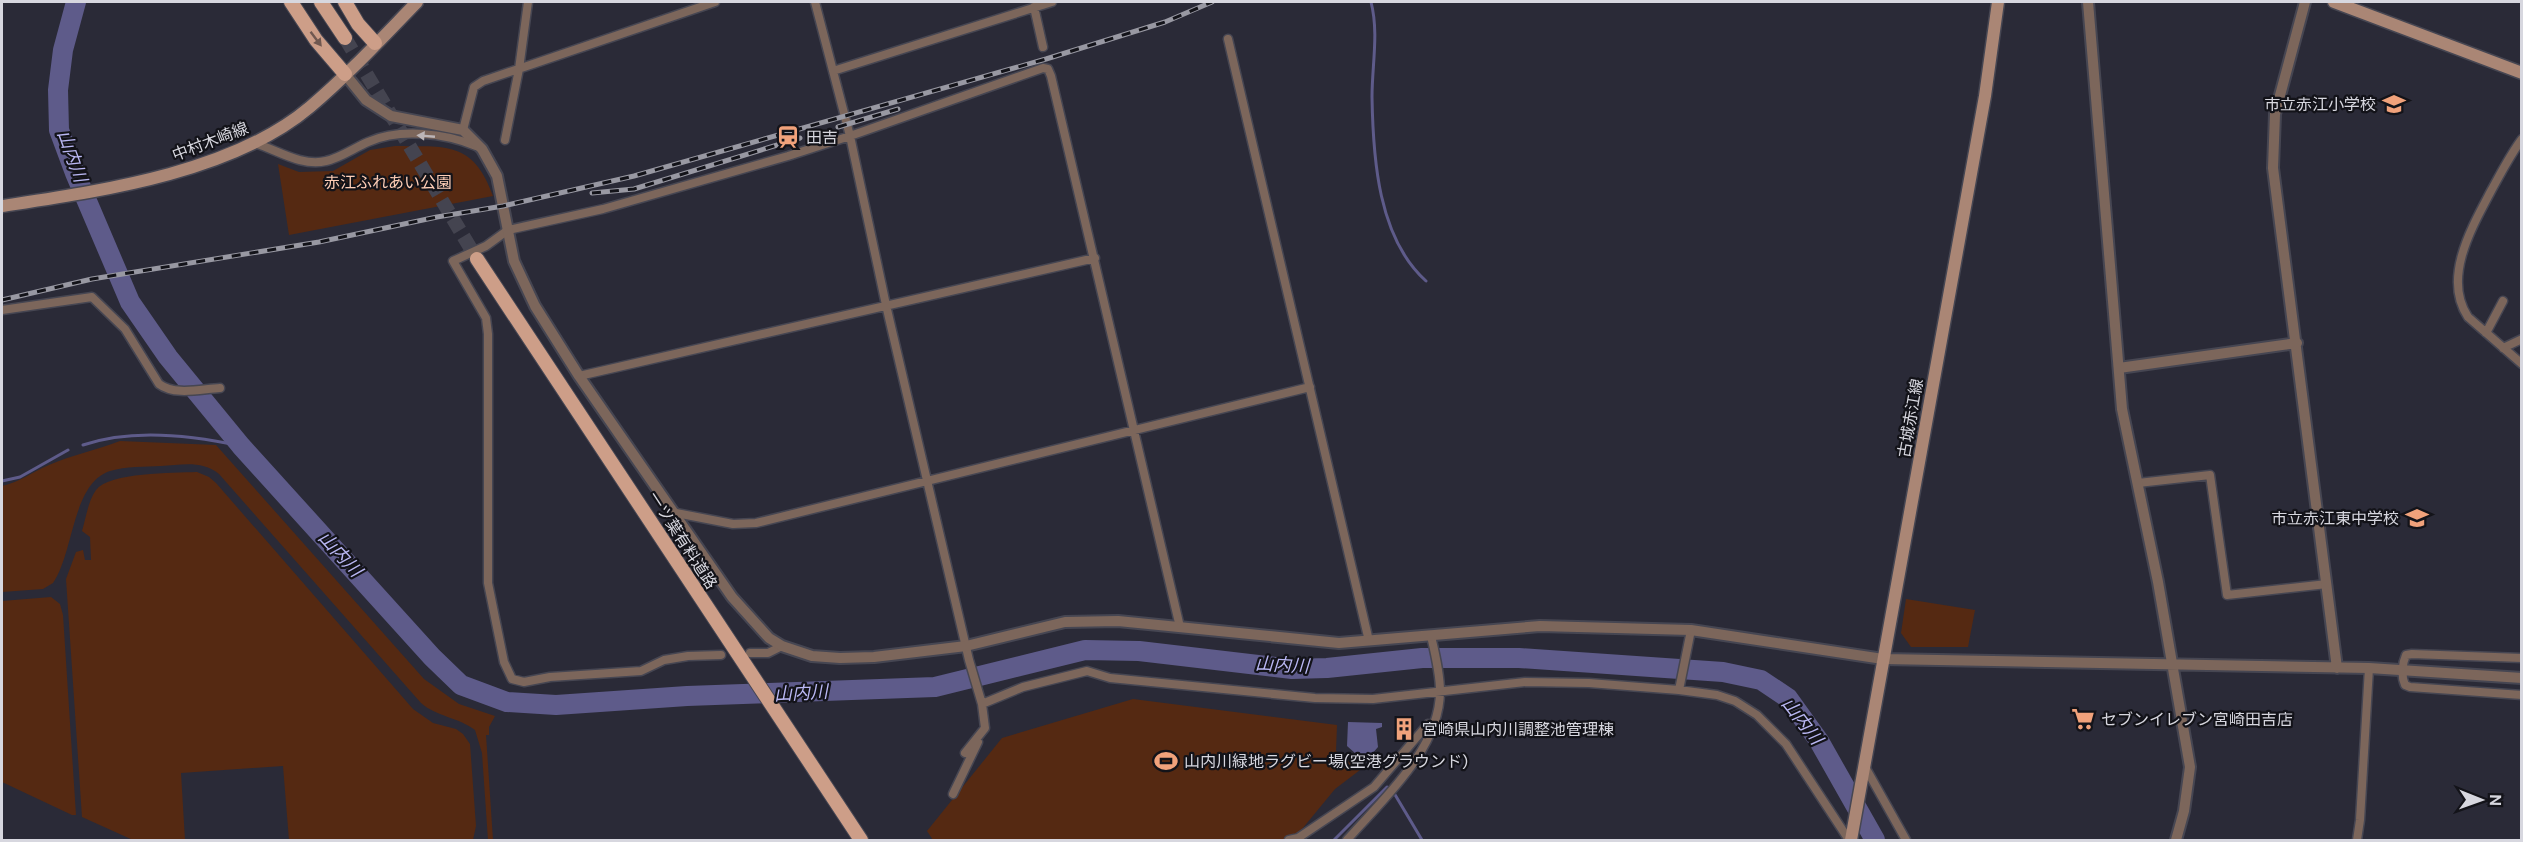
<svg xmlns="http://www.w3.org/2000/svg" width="2523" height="842" viewBox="0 0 2523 842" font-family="'DM Sans','Noto Sans JP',sans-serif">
	<rect width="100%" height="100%" fill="#2a2a37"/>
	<path fill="#552912" d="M395,146C445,147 473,140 493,196L289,235L278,164L299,172L333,171L370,150Z
		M120,441L216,445L424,679L459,704L495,716L489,727V735H486L493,840H488L482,753L475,730C458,717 437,717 421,703L219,474C202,460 181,465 161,466C145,467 126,466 110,471C72,483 74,553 53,583L43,589L2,592V486C20,482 32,472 49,465C72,455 96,450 120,441Z
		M197,472L209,477L216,483L413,709L433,723L456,729L463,734L470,744L476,826L473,840H289L283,766L181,773L185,840H133L82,817L66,579L76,552L83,550L85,560H91L90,537L82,531C86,518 88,501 96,490C110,472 173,473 197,472Z
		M51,597L60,604L63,615L76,815H72L2,782V601Z
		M1906,599L1975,610L1968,647H1911L1901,633Z
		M1133,699L1337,725L1336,751L1360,770L1335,789L1293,840H933L927,831L1002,738Z"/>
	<path fill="#5e5b8a" d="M1348,722L1382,723V727L1376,729L1378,747L1365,762L1347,746Z"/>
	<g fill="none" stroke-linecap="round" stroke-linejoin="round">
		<path stroke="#5e5b8a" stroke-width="3" d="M1371,2C1379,33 1372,65 1372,97C1373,158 1378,238 1426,281
			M83,445C132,428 191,435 241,446
			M2,481L20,477L68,450
			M1334,840L1387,787L1394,793L1422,840"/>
		<path stroke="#5e5b8a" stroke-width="20" d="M76,2L63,50L58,90L59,130L75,173L130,302L168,357L241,446L432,657L461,685L507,702L556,705L687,696L935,687L1085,650L1139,651L1292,669L1327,668L1422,658H1519L1723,672L1761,680L1788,698L1819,741L1875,840"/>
		<path stroke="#444450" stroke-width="14" stroke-dasharray="14 7" stroke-linecap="butt" d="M345,38L477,259"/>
		<g stroke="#464652" stroke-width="11">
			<path id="minor" d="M815,2L850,136L886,305L969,660L982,704L985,728L965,753
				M1034,7L1043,47
				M1228,39L1369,641
				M833,71L1052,2
				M463,130L474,87L483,81L715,2
				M2522,139C2510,155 2501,173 2491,191C2472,227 2442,278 2468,317L2522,364
				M505,140L519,69L528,2
				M255,143C277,150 302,167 326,161C340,158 354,148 368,142C400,128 444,133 476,146
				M2,310L92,297L125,329L159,384C175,396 201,389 220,388
				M2486,333L2503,301
				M2503,348L2522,339
				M579,376L1095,258
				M2138,483L2210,475L2227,595L2327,584
				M676,513L733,524L756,523L1310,387
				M750,653H768L782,646
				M721,655L688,656L664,660L641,671L550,677L524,682L512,679L504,662L488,583V334L486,318L453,261L486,246L508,230L603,209L788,156L850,136L1043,68L1048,69L1051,76L1180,627
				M2522,658L2412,654L2406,655C2402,664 2401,676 2405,685L2410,687L2522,695
				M1679,690L1691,630
				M982,704L1023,687L1087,671L1110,678L1315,698L1373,699L1525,682L1589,683L1679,690L1717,695L1735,701L1757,715L1786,744L1849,840
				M1864,765L1906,840
				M953,794L978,742
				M1289,840L1298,838L1374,787L1428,724L1434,726
				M1347,840C1383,799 1440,749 1440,691C1440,673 1435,653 1431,636
				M2357,840L2360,820L2369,668"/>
		</g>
		<g stroke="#464652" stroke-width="14">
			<path id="tertiary" d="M2088,2L2122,409L2158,582L2190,767L2184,811L2176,840
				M2305,2L2275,114L2273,168L2337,668
				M345,74L366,100L391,116L463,130L482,149L497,176L514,261L535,306L579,376L732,597L769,638L782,646L812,656L840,658L874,657L966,646L1065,622L1118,621L1339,643L1540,626L1691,630L1883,659L2369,668L2522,678
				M2119,368L2297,343"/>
		</g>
		<g stroke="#464652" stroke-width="15">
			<path id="secondary" d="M2334,2L2522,73
				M2,206C100,191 232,173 310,107C348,75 383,37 417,2
				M1851,840L1985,96L1998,2"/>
		</g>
		<g stroke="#464652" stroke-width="16">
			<path id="primary" d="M291,2L316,40L345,74
				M321,2L345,38
				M345,2L358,24L375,43
				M477,259L861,840"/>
		</g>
		<use href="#minor" stroke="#7c665b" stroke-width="8"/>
		<use href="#tertiary" stroke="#7c665b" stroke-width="10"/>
		<use href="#secondary" stroke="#aa8675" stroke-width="12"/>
		<use href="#primary" stroke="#cd9e88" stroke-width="14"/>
		<g stroke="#9898a2" stroke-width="5">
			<path id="rail" d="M838,127L898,109
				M592,193L634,189L800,138
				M2,300L92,279L319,242L437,217L503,206L634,176L1046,59L1165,22L1212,2"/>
		</g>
		<use href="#rail" stroke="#131319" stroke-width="3" stroke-dasharray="9" stroke-linecap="butt"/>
	</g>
	<defs><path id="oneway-solid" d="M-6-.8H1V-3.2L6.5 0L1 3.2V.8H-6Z" transform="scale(1.5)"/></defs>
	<use fill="#705850" href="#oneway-solid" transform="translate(316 39) rotate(53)"/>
	<use fill="#bcb5b7" href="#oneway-solid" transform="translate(426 136) rotate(-175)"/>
	<defs>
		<g id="school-bare" transform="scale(1.8)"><path d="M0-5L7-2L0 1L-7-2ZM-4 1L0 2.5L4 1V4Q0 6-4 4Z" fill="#f1a27b" stroke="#131319" stroke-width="2.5" paint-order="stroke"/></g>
		<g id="station-bare" transform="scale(1.8)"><path d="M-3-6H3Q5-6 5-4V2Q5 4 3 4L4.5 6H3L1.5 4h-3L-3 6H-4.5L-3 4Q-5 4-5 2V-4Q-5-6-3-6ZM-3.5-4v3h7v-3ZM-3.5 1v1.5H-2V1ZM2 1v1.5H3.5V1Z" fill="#f1a27b" stroke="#131319" stroke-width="2.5" paint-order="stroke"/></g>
		<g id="supermarket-bare" transform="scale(1.8)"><path d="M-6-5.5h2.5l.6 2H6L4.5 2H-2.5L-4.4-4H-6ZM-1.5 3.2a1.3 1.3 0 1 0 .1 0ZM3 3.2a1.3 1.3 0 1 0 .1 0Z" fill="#f1a27b" stroke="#131319" stroke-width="2.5" paint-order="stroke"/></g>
		<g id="building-bare" transform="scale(1.8)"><path d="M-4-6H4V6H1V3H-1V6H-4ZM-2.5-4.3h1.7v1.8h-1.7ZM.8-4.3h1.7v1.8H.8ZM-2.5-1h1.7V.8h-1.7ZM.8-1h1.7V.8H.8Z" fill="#f1a27b" stroke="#131319" stroke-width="2.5" paint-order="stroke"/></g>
		<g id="stadium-bare" transform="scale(1.8)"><path d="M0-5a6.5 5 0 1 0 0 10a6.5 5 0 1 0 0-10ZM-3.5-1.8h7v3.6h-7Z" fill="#f1a27b" stroke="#131319" stroke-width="2.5" paint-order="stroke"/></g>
	</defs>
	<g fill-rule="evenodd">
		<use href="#school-bare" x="2394" y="104"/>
		<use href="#station-bare" x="788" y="137"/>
		<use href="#school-bare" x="2417" y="518"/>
		<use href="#supermarket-bare" x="2083" y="719"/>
		<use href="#building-bare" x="1404" y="729"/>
		<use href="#stadium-bare" x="1166" y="761"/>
	</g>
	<g text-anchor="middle" stroke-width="4.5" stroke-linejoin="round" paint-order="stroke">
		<g font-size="16" fill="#d7d7df" stroke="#131319" text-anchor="start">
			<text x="2376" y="110" text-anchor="end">市立赤江小学校</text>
			<text x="806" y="143">田吉</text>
			<text x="2399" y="524" text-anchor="end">市立赤江東中学校</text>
			<text x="2101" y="725">セブンイレブン宮崎田吉店</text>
			<text x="1422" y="735">宮崎県山内川調整池管理棟</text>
			<text x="1184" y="767">山内川緑地ラグビー場(空港グラウンド)</text>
		</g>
		<g font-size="16" fill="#d7d7df" stroke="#131319">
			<text transform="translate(210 141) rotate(-21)" y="6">中村木崎線</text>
			<text transform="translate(1910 418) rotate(-80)" y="6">古城赤江線</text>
			<text transform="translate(683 540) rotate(57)" y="6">一ツ葉有料道路</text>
		</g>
		<g font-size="16" fill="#fdcdb6" stroke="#131319">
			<text x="388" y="188">赤江ふれあい公園</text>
		</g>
		<g font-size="18" font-style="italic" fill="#b9b7f3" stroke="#131319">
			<text transform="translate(72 156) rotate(70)" y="6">山内川</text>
			<text transform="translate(340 554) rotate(47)" y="6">山内川</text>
			<text transform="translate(1282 665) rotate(3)" y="6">山内川</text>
			<text transform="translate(801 693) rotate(-3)" y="6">山内川</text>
			<text transform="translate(1802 721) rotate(52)" y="6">山内川</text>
		</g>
	</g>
	<rect width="2523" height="842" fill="none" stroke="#d7d7df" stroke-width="6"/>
	<g transform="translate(2481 800) rotate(91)" stroke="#131319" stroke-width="4.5" paint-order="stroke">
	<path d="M0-4.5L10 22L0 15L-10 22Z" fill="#d7d7df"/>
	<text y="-9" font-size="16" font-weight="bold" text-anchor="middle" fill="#d7d7df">N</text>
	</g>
</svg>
